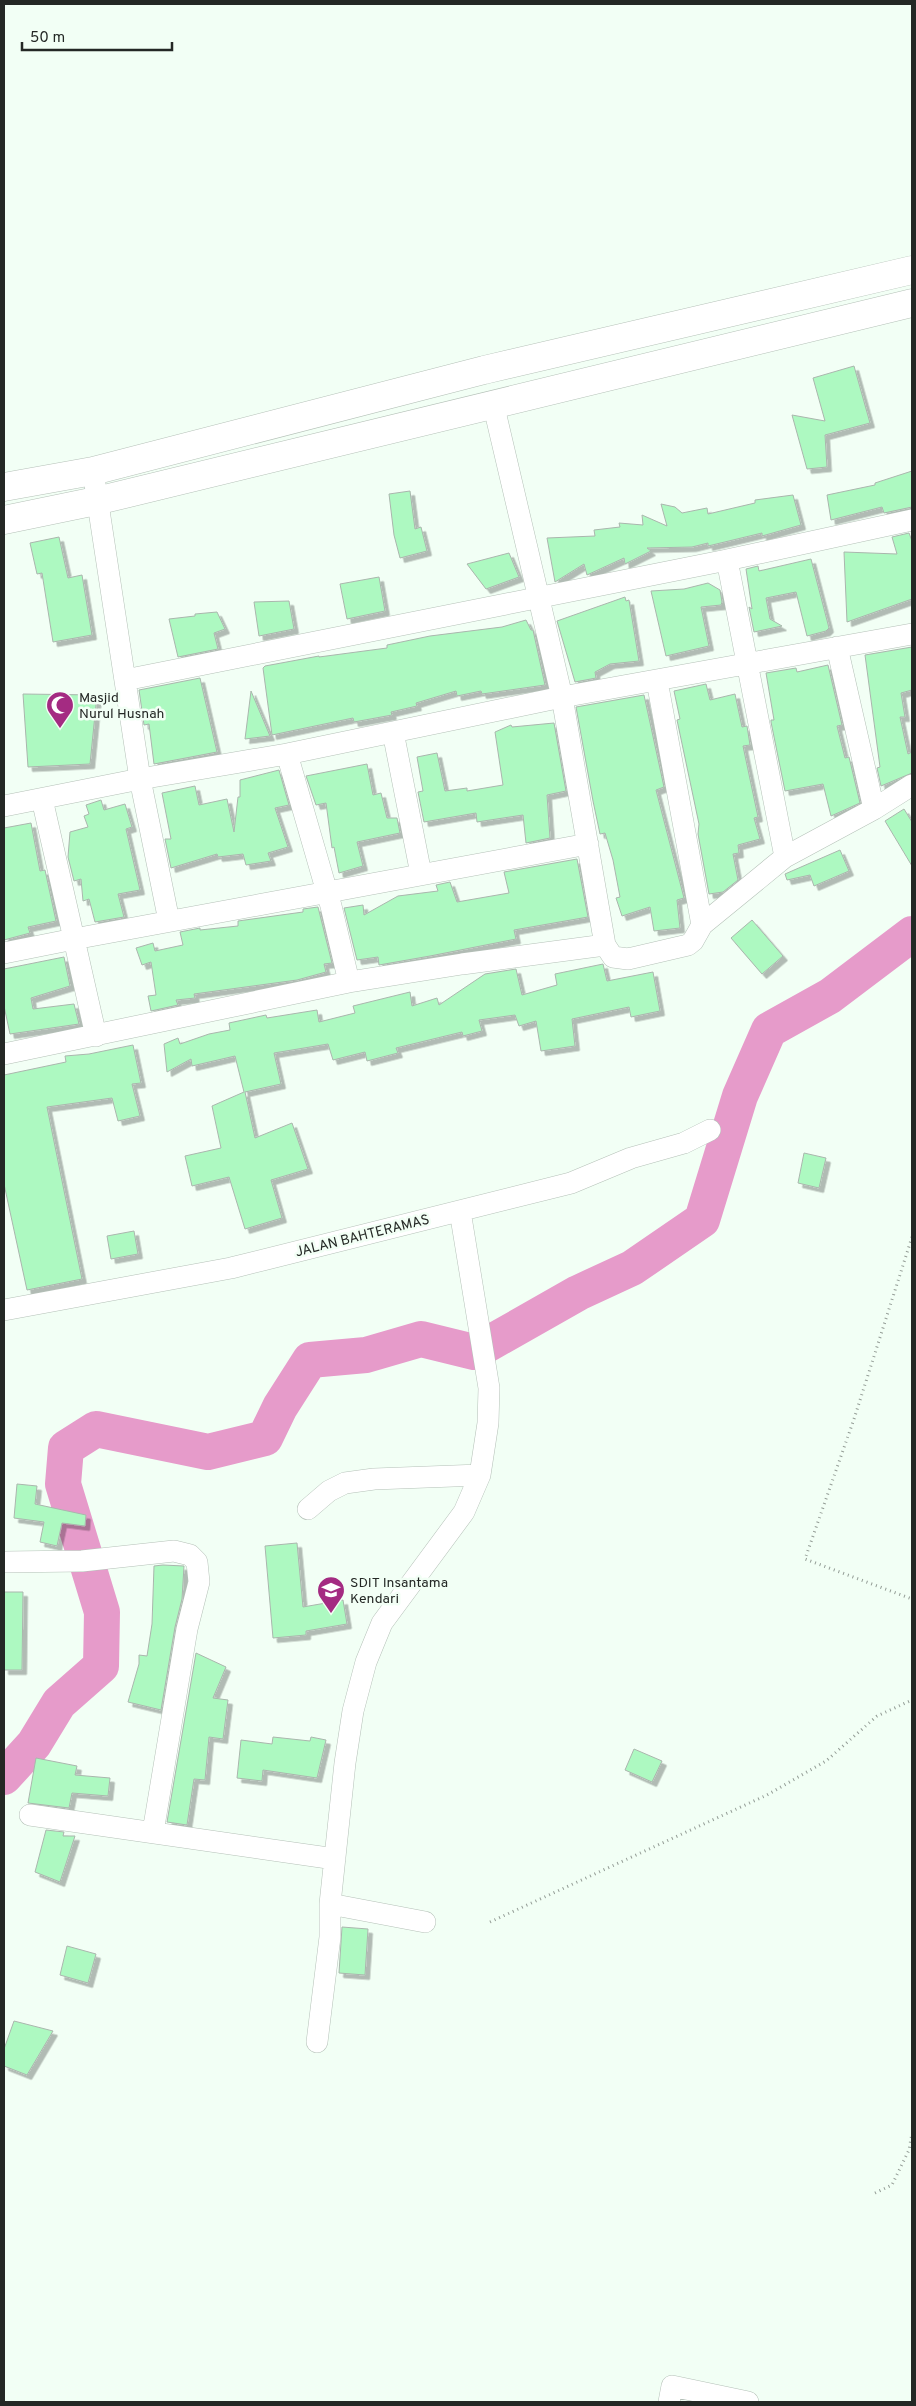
<svg xmlns="http://www.w3.org/2000/svg" width="916" height="2406" viewBox="0 0 916 2406" font-family="Overpass,sans-serif">
	<defs>
		<filter id="shadow"><feDropShadow dx="4.5" dy="4.5" stdDeviation="0" flood-color="#0004"/></filter>
	</defs>
	<rect width="100%" height="100%" fill="#f2fff5"/>
	<g fill="none" stroke-linecap="round" stroke-linejoin="round">
		<path stroke="#e69bca" stroke-width="36" d="M4,1777L34,1744L59,1703L101,1666L102,1612L63,1484L66,1448L96,1429L208,1452L265,1438L280,1407L310,1360L366,1355L421,1339L474,1352L578,1293L632,1268L702,1220L740,1096L769,1030L830,996L912,934"/>
	</g>
	<path fill="#adf9c1" stroke="#aab6ad" filter="url(#shadow)" d="M854,366L870,423L825,435L827,467L807,469L792,415L825,421L813,378Z
		M912,471V507L884,513L882,507L831,520L827,495L875,485V483Z
		M410,491L415,529L421,527L427,551L400,558L394,535L389,494Z
		M793,495L801,525L762,536V533L708,546V543L692,547L647,548L651,551L625,564L624,558L587,575L584,564L555,582L547,538L595,536L594,530L620,527L619,523L643,525L642,515L667,526L661,504L675,507L682,513L707,508L708,514L755,503V500Z
		M909,533L912,541V599L847,622L844,552L897,554L892,537Z
		M59,537L68,578L82,575L92,635L53,642L42,573L37,574L30,543Z
		M509,553L519,577L486,589L467,564Z
		M811,559L829,628L826,631L807,636L796,592L766,598L770,619L782,626L754,632L749,607L752,609L746,569L758,566L759,571Z
		M379,577L385,611L347,619L340,584Z
		M708,583L720,590L722,602L721,605L701,607L709,646L666,656L651,591L684,589Z
		M625,597L626,601L629,600L639,661L610,664L595,672L596,678L575,682L557,621Z
		M289,601L294,629L259,636L254,602Z
		M217,612L225,629L214,633L218,649L178,657L169,619L195,616V614Z
		M526,620L531,630H533L545,685L482,694L481,691L457,696L456,691L416,703L417,706L391,712L392,715L354,722L353,718L272,735L263,668L265,666L319,656V657L387,648V645L430,636L502,627Z
		M912,647V690L901,693L905,717H900L908,754L912,752V773L881,786L877,768L880,767L865,655Z
		M828,665L842,725L837,726L845,758L849,757L860,803L831,816L823,784L785,791L771,722V720H774L766,673L796,668L797,672Z
		M200,678L217,752L154,764L149,724L144,725L139,690Z
		M706,684L710,700L735,694L742,727L747,726L750,745L743,746L758,817L754,818L760,839L738,845L739,853L733,854L738,880L723,892L709,894L698,834L699,824L677,720L680,719L674,691Z
		M251,691L270,736L245,739Z
		M23,694L97,695L90,764L28,767Z
		M644,695L664,787L656,790L684,898L677,900L680,928L654,931L650,907L622,916L616,898L620,897L613,860L605,833L600,834L593,801L576,707Z
		M554,723L566,791L547,795L550,838L526,843L523,815L477,822L476,813L424,822L418,792L423,791L417,757L437,753L445,791L467,788V791L503,785L495,732L511,725L512,727Z
		M367,764L373,795L381,793L387,818H397L400,833L357,842L363,866L339,873L334,847L332,848L326,803L316,805L306,776Z
		M279,770L289,805L275,808L288,847L268,853L271,861L246,865L243,854L218,857L217,854L171,868L165,839H171L162,793L195,786L199,805L227,799L234,832L238,797H240V780Z
		M101,800L104,810L125,804L132,827L126,829L140,890L118,894L124,917L95,922L89,899L83,901L81,879L74,881L68,857L70,832L88,827L84,816L89,814L86,805Z
		M904,809L912,822V866L885,821Z
		M31,823L40,871L45,870L56,921L28,927L30,933L4,940V828Z
		M840,850L849,871L814,886L810,875L787,880L785,874Z
		M577,859L588,917L514,930L516,939L430,956L379,965L378,957L357,960L344,908L363,905L364,915L398,896L438,891L436,885L450,882L457,902L509,893L504,872Z
		M318,907L332,963L324,964L326,972L297,980L194,994L195,998L176,1000L178,1005L151,1011L148,996L156,995L151,962L142,965L136,948L153,943L155,951L183,945L180,932L200,928V930L238,926V921L303,912V909Z
		M752,920L783,956L762,974L731,938Z
		M64,957L70,986L31,998L33,1009L74,1004L79,1024L10,1034L4,1006V969Z
		M603,964L607,981L653,972L660,1011L631,1017L629,1007L572,1019L575,1046L541,1051L536,1021L519,1026L515,1015L479,1020L482,1031L463,1036L462,1032L396,1048L398,1053L367,1061L365,1052L333,1060L328,1044L274,1053L281,1084L245,1092L255,1138L292,1123L308,1169L271,1180L282,1218L245,1229L229,1177L192,1186L185,1156L221,1148L212,1106L244,1092L235,1056L192,1066L191,1059L167,1072L164,1044L178,1038L180,1044L209,1034L230,1030L229,1023L266,1015L267,1018L317,1010L319,1022L355,1013L353,1006L410,992L412,1006L437,998L439,1005L485,974L516,969L522,995L557,985L555,974Z
		M133,1045L141,1083L132,1084L140,1116L118,1121L112,1098L47,1107L82,1279L27,1290L4,1184V1075L66,1062L65,1056L89,1054Z
		M804,1153L826,1158L819,1188L798,1183Z
		M134,1231L138,1254L111,1259L107,1236Z
		M17,1484L37,1486L35,1504L86,1515L85,1526L62,1523L57,1546L40,1542L44,1522L14,1518Z
		M297,1543L303,1607L343,1600L347,1624L306,1631V1635L273,1638L265,1546Z
		M163,1565L184,1566L182,1599L175,1627L161,1710L128,1702L139,1664V1655L147,1656L152,1624L154,1566Z
		M4,1592H23L22,1670H4Z
		M196,1653L226,1667L213,1698L228,1700L223,1739L209,1737L205,1780L194,1779L187,1825L167,1822Z
		M273,1737L310,1741L311,1737L326,1740L317,1778L263,1770L262,1781L237,1778L241,1740L272,1744Z
		M634,1749L662,1761L652,1782L625,1770Z
		M36,1758L77,1766L75,1775L110,1778L108,1796L72,1793L69,1808L28,1803Z
		M46,1830L64,1832L63,1836H75L60,1882L35,1872Z
		M342,1927L368,1929L365,1975L339,1973Z
		M67,1946L96,1954L88,1983L60,1975Z
		M14,2021L53,2031L27,2075L4,2066V2049Z"/>
	<g fill="none" stroke-linecap="round" stroke-linejoin="round">
		<g stroke="#b5c1b8" stroke-width="22">
			<path id="minor" d="M493,403L562,697L605,945
				M93,471L140,779L169,921
				M837,647L874,809
				M125,680L727,560
				M393,732L421,874
				M287,754L331,906L349,982L462,964L605,945L613,957L628,959L688,945L693,941L702,925L657,681
				M4,806L140,779L287,754L562,697L912,634
				M785,857L727,560L912,520
				M702,925L785,857L874,809L912,785
				M4,953L74,939L42,799
				M96,1036L74,939L588,844
				M4,1054L349,982
				M460,1211L489,1388L488,1423L480,1475
				M4,1310L231,1268L571,1183L631,1158L684,1143L710,1130
				M308,1509L329,1491L345,1483L374,1479L480,1475L464,1512L382,1623L366,1662L353,1711L345,1763L330,1904V1937L317,2042
				M4,1562L82,1561L174,1551L190,1555L197,1562L199,1582L187,1629L153,1832
				M30,1815L335,1859
				M330,1904L425,1922
				M669,2402L672,2386L748,2402"/>
		</g>
		<g stroke="#b5c1b8" stroke-width="29">
			<path id="trunk" d="M4,487L93,471L484,370L912,270
				M4,520L96,501L912,303"/>
		</g>
		<path stroke="#949d96" stroke-width="3" stroke-dasharray="1 4" stroke-linecap="butt" d="M912,1237L854,1419L805,1559L912,1599
			M490,1922L767,1795L826,1761L877,1716L912,1700
			M875,2193L892,2185L909,2150L912,2133"/>
		<use href="#minor" stroke="#fff" stroke-width="21"/>
		<use href="#trunk" stroke="#fff" stroke-width="28"/>
	</g>
	<defs>
		<g id="mosque-pin" transform="scale(1.4375)"><path d="M0 17L-7.5 6A9.5 9.5 0 1 1 7.5 6Z" fill="#a42b82" stroke="#f2fff5"/><path d="M3.5-4.9A6 6 0 1 0 3.5 4.9A5 5 0 1 1 3.5-4.9Z" fill="#fff"/></g>
		<g id="school-pin" transform="scale(1.4375)"><path d="M0 17L-7.5 6A9.5 9.5 0 1 1 7.5 6Z" fill="#a42b82" stroke="#f2fff5"/><path d="M0-5L7-2L0 1L-7-2ZM-4 1L0 2.5L4 1V4Q0 6-4 4Z" fill="#fff"/></g>
	</defs>
	<g fill-rule="evenodd">
		<use href="#mosque-pin" x="60" y="705"/>
		<use href="#school-pin" x="331" y="1590"/>
	</g>
	<g text-anchor="middle" stroke-width="5" stroke-linejoin="round" paint-order="stroke">
		<g font-size="14" fill="#242825" stroke="#f2fff5" text-anchor="start">
			<text x="79" y="702">Masjid<tspan x="79" dy="16">Nurul Husnah</tspan></text>
			<text x="350" y="1587">SDIT Insantama<tspan x="350" dy="16">Kendari</tspan></text>
		</g>
		<g font-size="14" fill="#242825" stroke="#f2fff5">
			<text transform="translate(362 1235) rotate(-14)" y="5">JALAN BAHTERAMAS</text>
		</g>
	</g>
	<rect width="916" height="2406" fill="none" stroke="#242825" stroke-width="10"/>
	<path d="M22 42v8h150v-8" fill="none" stroke="#242825" stroke-width="2.5"/>
	<text x="30" y="42" font-size="15" fill="#242825" stroke="#f2fff5" stroke-width="4" paint-order="stroke">50 m</text>
</svg>
